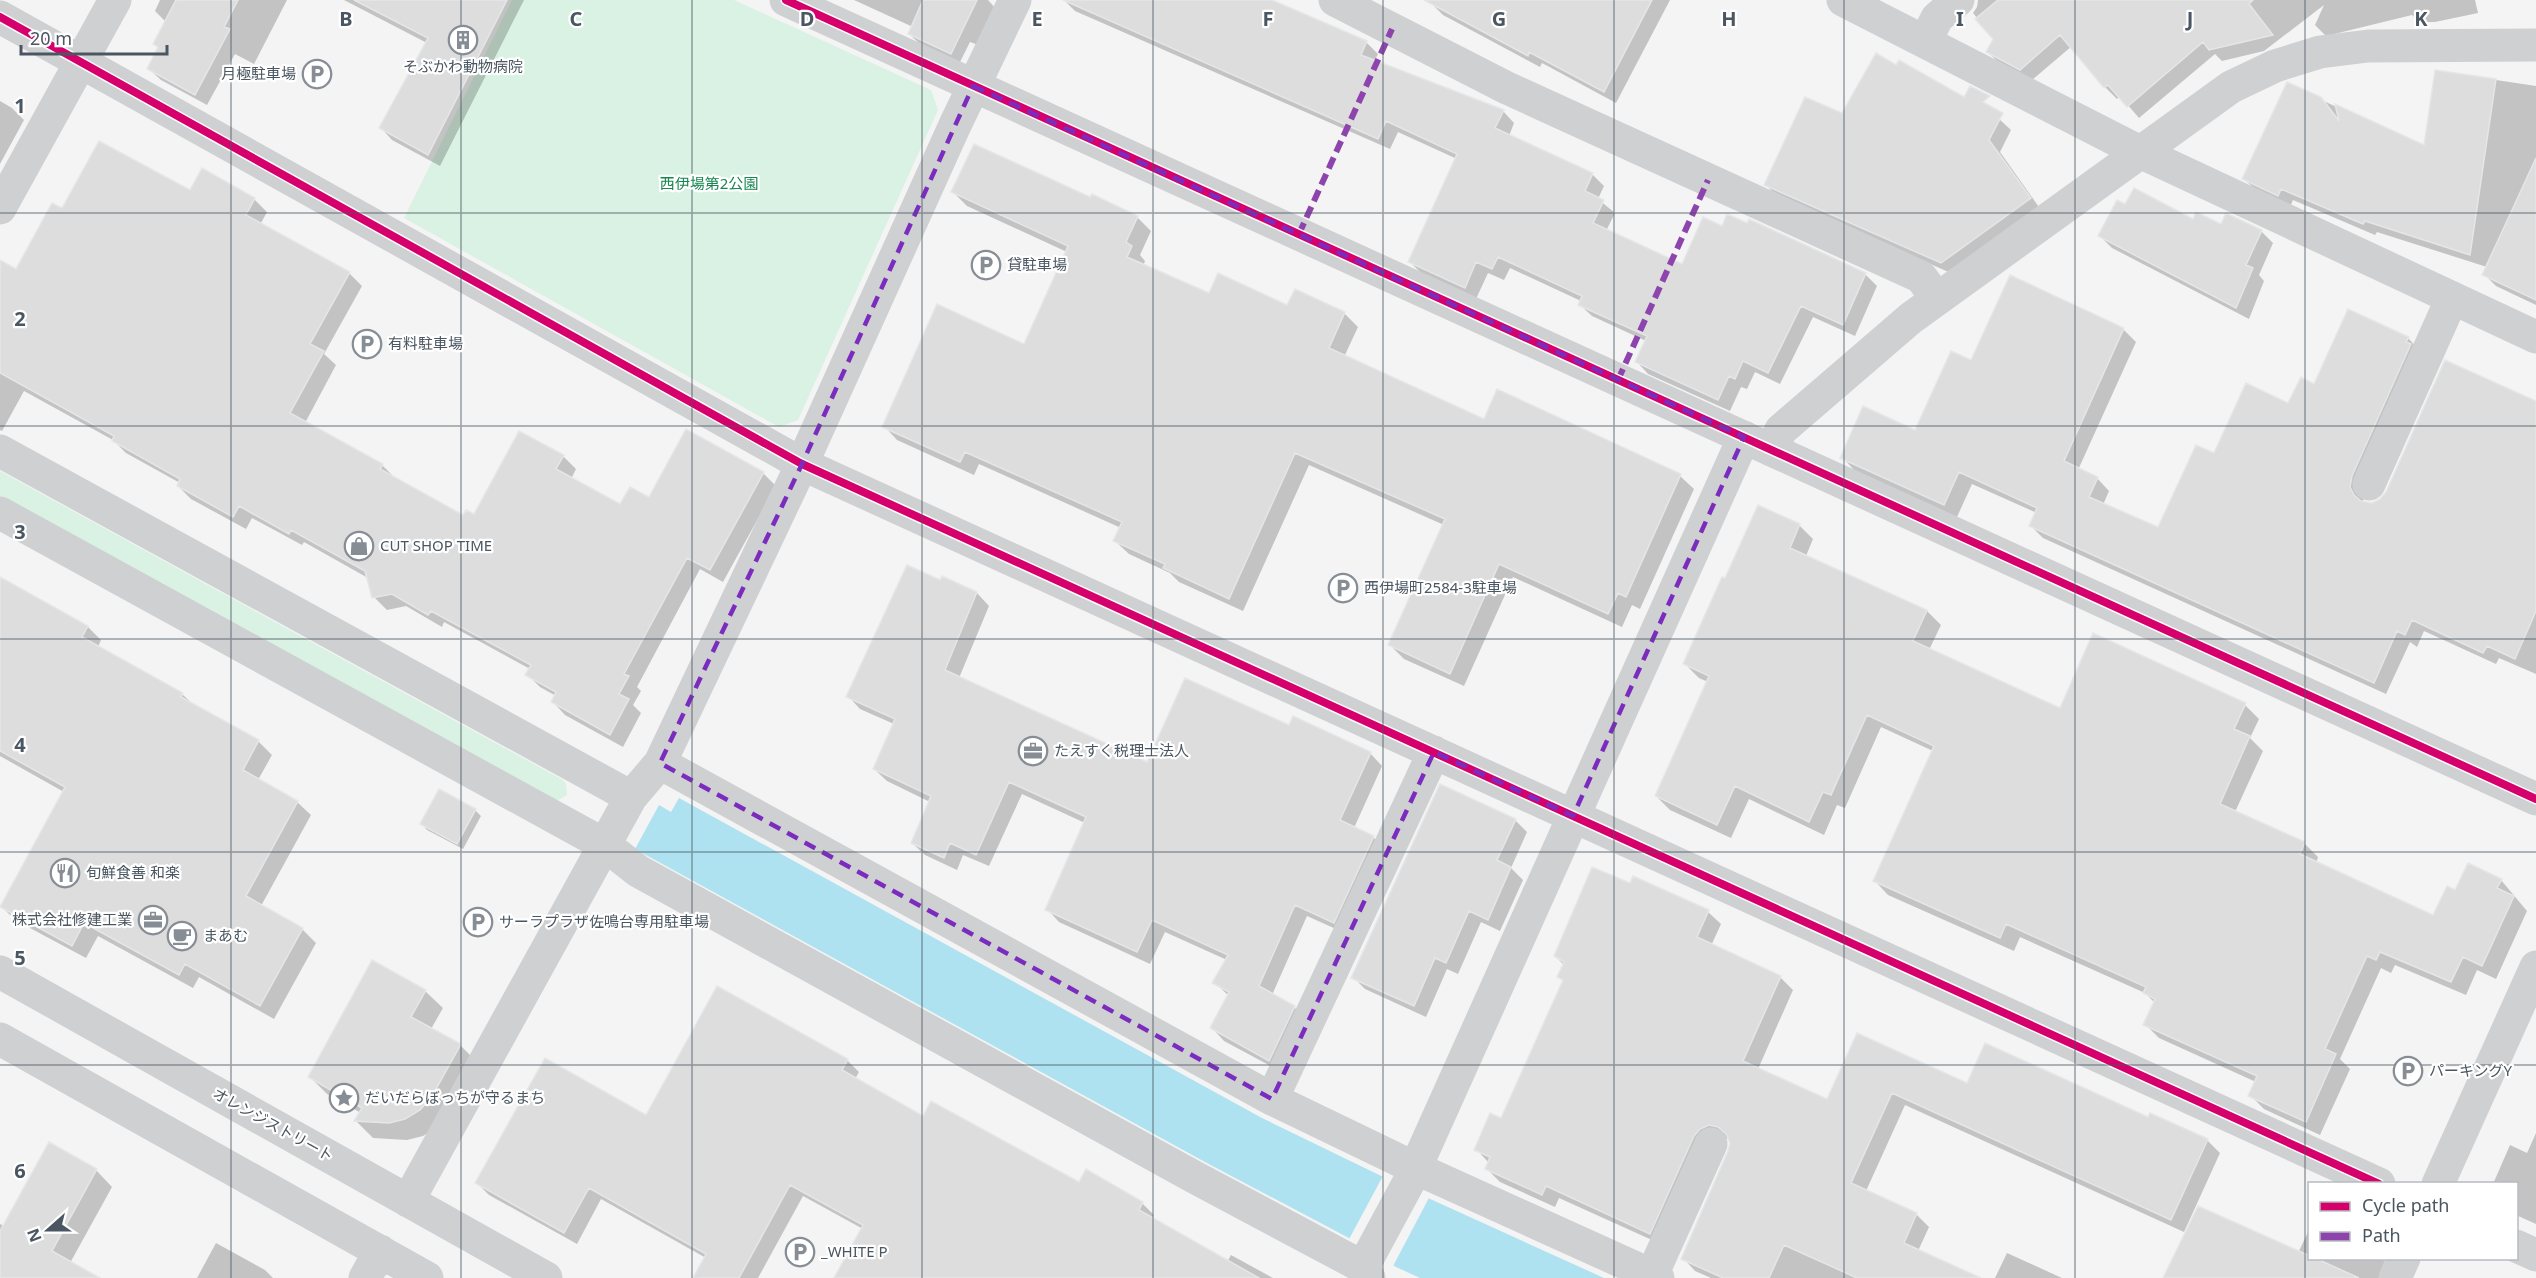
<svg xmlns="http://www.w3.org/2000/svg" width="2536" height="1278" viewBox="0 0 2536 1278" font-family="'Noto Sans','Noto Sans JP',sans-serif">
	<rect width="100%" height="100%" fill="#f4f4f4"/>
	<path fill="#d9f2e3" d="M512,0H734L931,90L938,110L798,420L779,427L404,218Z
		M0,471L563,780L566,784L567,795L557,801L552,799L0,496Z"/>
	<path fill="#aee2f0" d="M679,798L1262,1118L1406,1188L1604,1278H1420L1396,1267L1347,1237L1205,1162L635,849L659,805L671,812Z"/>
	<path fill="#f4f4f4" d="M1384,1174L1430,1196L1392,1268L1348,1241Z"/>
	<path fill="#0003" d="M160,0H287L254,64L235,54L207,105L161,80L149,69L160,48L166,22L155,11Z
		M344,0H524L440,166L392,140L381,128L427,43Z
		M854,0H988L997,10L981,46L970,42L960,62L919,43L909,34L913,27Z
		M1064,0H1268L1366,42L1378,54L1374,62L1503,111L1514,123L1509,136L1592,174L1604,186L1598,199L1615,213L1606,231L1682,266L1722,228L1865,274L1877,286L1855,336L1813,317L1780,384L1755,372L1747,389L1741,387L1730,411L1648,374L1637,362L1646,341L1592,316L1580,305L1581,301L1510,268L1504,280L1488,273L1476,299L1422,274L1410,262L1457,159L1398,132L1390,149L1075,11Z
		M1433,0H1670L1616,103L1542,63L1540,67L1443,15L1431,3Z
		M1978,0H2475L2478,13L2435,22H2419L2412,15L2326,36L2315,25L2324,5L2264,51L2222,61L2215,54L2139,118L2120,96L2117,99L2105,87L2072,46L2032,80L1999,63L1988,52L1994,39L1973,13L1977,7Z
		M2436,71L2536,86V305L2496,286L2484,274L2487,267L2377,232L2375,235L2293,200L2290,207L2256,190L2244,179L2287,84L2425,148Z
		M0,101L12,108L24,120L0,164Z
		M1842,115L1999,119L2011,130L2000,152L2041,210L1953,274L1777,196L1766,185Z
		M191,192L254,199L267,212L260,225L349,273L362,286L324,354L336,365L305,423L382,465L395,478L464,517L475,516L563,456L576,469L571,479L621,507L763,473L776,486L723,582L700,569L637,687L641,691L633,705L641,713L623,747L565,715L553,702L556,696L540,687L527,674L530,669L444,622L442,627L406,606L387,610L374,597L368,578L304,542L302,545L252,518L246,529L191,499L178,486L180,483L126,453L113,440L24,391L2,431L0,430V272L17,271L63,210Z
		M953,192L1091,199L1137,217L1151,231L1140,255L1145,261L1143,266L1210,295L1344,313L1358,327L1344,357L1485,421L1498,391L1680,476L1694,489L1640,609L1632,605L1622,627L1513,577L1464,686L1404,659L1390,645L1444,525L1309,465L1243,611L1179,582L1170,573L1129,554L1115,541L1121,528L979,464L974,475L897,440L884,426L1025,346L1067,252L967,206Z
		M2126,206L2193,221L2261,231L2273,243L2259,275L2264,281L2249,319L2112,248L2100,236Z
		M2123,329L2136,342L2078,470L2097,478L2109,491L2103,505L2158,529L2215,455L2315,386L2408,338L2420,351L2364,489L2363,503L2372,504L2381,500L2536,402V674L2499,658L2496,664L2424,631L2417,647L2410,642L2386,694L2043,538L2031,526L2037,513L1972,484L1957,517L1854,470L1842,457L1916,432L1971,362Z
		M1799,525L1813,539L1806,556L1927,611L1941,625L1929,650L2060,710L2245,705L2259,719L2250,738L2263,751L2235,812L2304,843L2318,857L2316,863L2434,917L2456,892L2501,880L2527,911L2496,979L2477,970L2466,995L2395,965L2391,973L2381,968L2340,1059L2350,1069L2320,1135L2264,1109L2250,1095L2256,1082L2159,1038L2145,1024L2155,1003L2145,993L2020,937L2014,951L1888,895L1875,881L1933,751L1881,727L1845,808L1837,805L1824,835L1749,799L1731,838L1670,810L1656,796L1708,682L1699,678L1685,664L1726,580Z
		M0,579L88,627L101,640L98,647L182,694L194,705L258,741L272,755L258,780L297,802L311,815L261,906L302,929L316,943L274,1019L199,977L193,988L98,936L86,958L15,920L1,906L64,792L0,756Z
		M941,582L977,593L989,606L959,678L1148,764L1289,727L1370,753L1382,766L1354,828L1373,837L1386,850L1347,934L1307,916L1272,995L1294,1007L1307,1020L1282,1072L1224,1041L1212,1028L1229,996L1214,982L1227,960L1165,932L1150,964L1059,922L1047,909L1085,823L1022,794L989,866L963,855L957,870L925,855L912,843L930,802L887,781L874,769L894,724L860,709L848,696Z
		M475,810L481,816L463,849L427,830L422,824Z
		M1515,820L1527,832L1511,868L1523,880L1500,931L1481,922L1458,974L1447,969L1426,1017L1365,989L1353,977Z
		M1631,885L1708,912L1721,924L1711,946L1780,977L1793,990L1758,1069L1828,1101L1858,1035L1968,1085L2149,1119L2207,1140L2220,1153L2184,1232L1905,1105L1866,1191L1916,1214L1929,1227L1918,1251L1977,1278H1711L1695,1271L1683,1258L1730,1152V1139L1722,1138L1663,1245L1559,1198L1555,1207L1500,1182L1487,1169L1489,1163L1476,1149L1501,1120L1564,982L1559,977L1564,965L1555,956Z
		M425,991L443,1008L431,1029L460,1045L477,1062L437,1127L423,1136L407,1140L373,1138L356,1121L361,1113L327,1094L310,1077Z
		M847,1060L859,1072L855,1079L923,1118L1079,1184L1142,1203L1154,1215L1152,1219L1227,1262L1231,1255L1273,1278H836L863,1229L803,1196L758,1278H710L706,1258L601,1199L577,1244L489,1195L477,1183L647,1117Z
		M2536,1133V1224L2516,1215V1184H2493L2510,1145L2527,1153Z
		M96,1170L112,1187L70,1263L96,1278H0V1224L4,1226Z
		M2308,1232L2310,1258H2381L2394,1271L2391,1278H2164L2298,1253Z
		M216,1243L265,1270L273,1278H197Z
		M2007,1253L2062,1278H1995Z"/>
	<path fill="#ddddde" stroke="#e5e6e7" stroke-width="1.5" d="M176,0H238L224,27L230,29L195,95L147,69L158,47L153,44Z
		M354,0H507L428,155L379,128L428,38Z
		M923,0H977L951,54L908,34Z
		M1063,0H1272L1367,41L1361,55L1504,110L1495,128L1593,173L1585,191L1604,200L1593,223L1682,264L1703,217L1722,226L1727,214L1747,223L1749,219L1866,273L1843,325L1801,306L1768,373L1743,361L1735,379L1729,376L1718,400L1635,362L1647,336L1578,305L1582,296L1498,257L1492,269L1476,262L1465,288L1408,262L1457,154L1386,121L1378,139Z
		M1424,0H1652L1604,92L1529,52L1528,56Z
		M1998,0H2253L2249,4L2273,35L2209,50L2203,42L2127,107L2108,85L2104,88L2060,35L2020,70L1986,52L1993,39L1975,19Z
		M1876,53L1896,65L1899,60L1964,97L1970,86L1990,96L1983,102L2003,113L1989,140L2031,198L1941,263L1764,185L1805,97L1842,113Z
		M2435,70L2496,79L2470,255L2365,221L2363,224L2281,189L2278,196L2242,179L2287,82L2321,97L2339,121L2335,104L2424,145Z
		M99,141L190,190L202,168L255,198L246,215L350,272L310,344L324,351L290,413L383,464L380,469L463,515L466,510L474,514L519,431L564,455L556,469L620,504L630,487L649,497L686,429L764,472L710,570L687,558L624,674L629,676L619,694L629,699L610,735L551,702L556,692L525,675L531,665L431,611L428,615L392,594L372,598L365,571L291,530L289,534L239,506L233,517L177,486L180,479L112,441L114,436L0,373V260L16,269L52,203L62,208Z
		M974,144L1090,197L1092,194L1138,216L1126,242L1132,246L1127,257L1209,293L1218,273L1287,305L1295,289L1345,312L1329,348L1484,419L1497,389L1681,474L1626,597L1618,593L1608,614L1499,564L1450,674L1388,645L1445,519L1295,453L1229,599L1163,568L1165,564L1113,541L1122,522L965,452L960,462L882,427L937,304L1024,344L1068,246L951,192Z
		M2536,158V300L2482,275Z
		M2134,188L2193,219L2196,212L2221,224L2226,213L2262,230L2246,265L2253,268L2236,308L2098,236L2117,200L2125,204Z
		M2010,275L2124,328L2064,461L2098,477L2089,497L2158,527L2196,445L2214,453L2246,383L2288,403L2301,377L2314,384L2348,309L2409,337L2406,342L2411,344L2352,476L2350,487L2354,495L2361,501L2372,503L2380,499L2386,492L2445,360L2536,401V611L2515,659L2487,646L2483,653L2412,620L2405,635L2397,631L2374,683L2029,526L2037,508L1959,472L1944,505L1840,458L1863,406L1915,430L1951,351L1971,360Z
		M1758,505L1800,524L1790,548L1927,610L1913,641L2060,708L2093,633L2246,703L2234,729L2250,736L2220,804L2305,842L2300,854L2433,915L2447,886L2455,890L2468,863L2502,879L2497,888L2514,896L2482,966L2463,957L2451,982L2380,952L2376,960L2367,956L2325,1049L2336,1054L2306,1122L2248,1096L2257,1076L2143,1025L2155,999L2143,993L2146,987L2006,924L2000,938L1873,881L1934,746L1867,715L1831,795L1823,792L1809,822L1735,786L1717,825L1655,796L1709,676L1683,664L1722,577L1725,578Z
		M907,565L940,580L942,576L977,592L945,670L1147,762L1185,678L1289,725L1293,716L1371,752L1340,820L1374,836L1334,923L1295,905L1259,986L1295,1006L1269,1061L1210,1028L1229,992L1212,983L1228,955L1152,920L1137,952L1045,910L1086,817L1009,782L976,855L950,843L944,858L911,843L931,796L873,769L895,719L846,697Z
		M0,577L88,626L82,637L183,693L181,697L259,740L243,770L298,801L246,896L303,928L260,1006L185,964L179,975L84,923L72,946L0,907L65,787L0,751Z
		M1440,784L1516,819L1497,860L1511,867L1488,920L1469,911L1446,963L1435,958L1414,1006L1351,978Z
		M439,789L476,809L457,844L420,824Z
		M1592,867L1630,883L1633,876L1709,910L1697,937L1781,976L1743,1061L1827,1099L1857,1033L1967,1083L1985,1043L2148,1117L2150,1113L2208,1139L2171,1220L1892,1093L1851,1183L1917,1213L1904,1243L1981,1278H1857L1784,1245L1769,1278H1723L1681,1259L1728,1151L1730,1143L1726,1134L1718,1127L1709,1125L1700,1129L1694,1136L1650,1234L1546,1186L1542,1195L1485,1169L1490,1157L1474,1150L1490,1113L1501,1118L1563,980L1557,977L1564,962L1554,956Z
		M372,960L426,990L411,1017L461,1044L431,1098L420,1110L405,1119L389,1123L354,1121L362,1108L308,1077Z
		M717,986L848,1059L842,1070L923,1116L931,1101L1079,1182L1086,1169L1143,1202L1139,1210L1259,1278H834L863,1225L790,1185L739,1278H693L706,1254L589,1188L564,1233L475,1183L545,1058L646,1115Z
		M49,1142L97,1169L52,1251L100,1278H0V1231Z
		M2198,1206L2310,1256V1258H2315L2359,1278H2163Z"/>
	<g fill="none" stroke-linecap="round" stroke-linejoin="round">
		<path stroke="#ced0d2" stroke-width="33" d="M786,0L2536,799
			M1335,0L1507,88L1921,277L1937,299
			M1843,0L2140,152L2536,337
			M0,17L802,464L2379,1184
			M1925,42L1937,18L1958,0
			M0,208L115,0
			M1771,450L1781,430L1911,318L2231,87L2275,66L2320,52L2368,46L2536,45
			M0,451L631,797
			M2369,484L2452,298
			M0,513L605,845L638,871L1196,1178L1363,1267
			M660,763L1272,1099L1415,1168L1658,1278
			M0,972L546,1278
			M0,1039L427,1278
			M1272,1099L1434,752
			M2438,1184L2536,967
			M408,1201L631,797L660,763L802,464L955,125L1015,0
			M2516,1246L2536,1255
			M1652,1275L1711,1144
			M365,1278L380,1251
			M1369,1278L1363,1267L1411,1178L1744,437
			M2395,1278L2404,1258"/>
		<path stroke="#8e44ad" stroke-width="6" stroke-dasharray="12 6" stroke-linecap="butt" d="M1299,234L1392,29
			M1618,380L1708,180"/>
		<g stroke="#fff" stroke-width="11">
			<path id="cycleway" d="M786,0L2536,799
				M0,17L802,464L2379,1184"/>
		</g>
		<use href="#cycleway" stroke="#d6006c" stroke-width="8"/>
	</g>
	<path fill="none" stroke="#7b2cbf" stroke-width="4.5" stroke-dasharray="12 8" stroke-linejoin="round" d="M973,86L1744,437L1573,816L1434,752L1272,1099L660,763L802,464Z"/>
	<path fill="none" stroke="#4a5661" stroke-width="1.5" stroke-opacity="0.55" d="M231,0V1278M461,0V1278M692,0V1278M922,0V1278M1153,0V1278M1383,0V1278M1614,0V1278M1844,0V1278M2075,0V1278M2305,0V1278M0,213H2536M0,426H2536M0,639H2536M0,852H2536M0,1065H2536"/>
	<defs>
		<g id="building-ring" transform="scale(1.5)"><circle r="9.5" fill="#fff" stroke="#868d94" stroke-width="1.5"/><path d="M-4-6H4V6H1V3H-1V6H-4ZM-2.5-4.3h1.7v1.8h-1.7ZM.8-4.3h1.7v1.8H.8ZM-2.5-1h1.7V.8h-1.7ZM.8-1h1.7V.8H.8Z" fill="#868d94"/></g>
		<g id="parking-ring" transform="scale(1.5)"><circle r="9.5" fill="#fff" stroke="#868d94" stroke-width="1.5"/><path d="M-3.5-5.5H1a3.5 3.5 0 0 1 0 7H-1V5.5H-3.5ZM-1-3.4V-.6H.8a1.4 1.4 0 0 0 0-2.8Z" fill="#868d94"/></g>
		<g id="shop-ring" transform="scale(1.5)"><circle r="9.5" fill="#fff" stroke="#868d94" stroke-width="1.5"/><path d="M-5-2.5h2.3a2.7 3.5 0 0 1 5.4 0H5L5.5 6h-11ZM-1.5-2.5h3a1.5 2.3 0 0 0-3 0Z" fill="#868d94"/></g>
		<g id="office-ring" transform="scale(1.5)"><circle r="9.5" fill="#fff" stroke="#868d94" stroke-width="1.5"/><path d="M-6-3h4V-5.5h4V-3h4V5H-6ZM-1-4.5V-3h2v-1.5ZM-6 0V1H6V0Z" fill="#868d94"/></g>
		<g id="restaurant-ring" transform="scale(1.5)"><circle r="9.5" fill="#fff" stroke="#868d94" stroke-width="1.5"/><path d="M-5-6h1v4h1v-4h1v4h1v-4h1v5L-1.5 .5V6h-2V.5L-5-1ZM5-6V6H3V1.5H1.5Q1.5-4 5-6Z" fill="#868d94"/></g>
		<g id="cafe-ring" transform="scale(1.5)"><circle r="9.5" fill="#fff" stroke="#868d94" stroke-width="1.5"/><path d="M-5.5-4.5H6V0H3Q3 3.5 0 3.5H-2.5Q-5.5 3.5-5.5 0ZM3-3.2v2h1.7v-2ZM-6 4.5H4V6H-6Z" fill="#868d94"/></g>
		<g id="sight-ring" transform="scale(1.5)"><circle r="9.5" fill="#fff" stroke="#868d94" stroke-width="1.5"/><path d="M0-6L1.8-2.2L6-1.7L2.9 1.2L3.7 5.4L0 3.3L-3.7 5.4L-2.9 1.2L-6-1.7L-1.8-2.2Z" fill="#868d94"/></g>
	</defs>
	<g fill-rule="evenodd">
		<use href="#building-ring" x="463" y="40"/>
		<use href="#parking-ring" x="317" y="74"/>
		<use href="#parking-ring" x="986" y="265"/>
		<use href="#parking-ring" x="367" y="344"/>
		<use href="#shop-ring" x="359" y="546"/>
		<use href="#parking-ring" x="1343" y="588"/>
		<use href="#office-ring" x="1033" y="751"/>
		<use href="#restaurant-ring" x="65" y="873"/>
		<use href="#office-ring" x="153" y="920"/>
		<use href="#parking-ring" x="478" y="922"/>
		<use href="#cafe-ring" x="182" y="936"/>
		<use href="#parking-ring" x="2408" y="1071"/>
		<use href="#sight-ring" x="344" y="1098"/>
		<use href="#parking-ring" x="800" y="1252"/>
	</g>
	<g text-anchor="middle" stroke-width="4.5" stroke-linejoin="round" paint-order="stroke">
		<g font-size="15" fill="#4a5661" stroke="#fff" text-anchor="start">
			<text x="463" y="72" text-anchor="middle">そぶかわ動物病院</text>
			<text x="296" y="79" text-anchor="end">月極駐車場</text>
			<text x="1007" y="270">貸駐車場</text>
			<text x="388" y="349">有料駐車場</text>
			<text x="380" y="551">CUT SHOP TIME</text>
			<text x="1364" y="593">西伊場町2584-3駐車場</text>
			<text x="1054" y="756">たえすく税理士法人</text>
			<text x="86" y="878">旬鮮食善 和楽</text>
			<text x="132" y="925" text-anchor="end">株式会社修建工業</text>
			<text x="499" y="927">サーラプラザ佐鳴台専用駐車場</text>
			<text x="203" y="941">まあむ</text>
			<text x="2429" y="1076">パーキングY</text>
			<text x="365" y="1103">だいだらぼっちが守るまち</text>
			<text x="821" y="1257">_WHITE P</text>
		</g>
		<g font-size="15" fill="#17864f" stroke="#fff">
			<text x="709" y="189">西伊場第2公園</text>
		</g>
		<g font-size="15" fill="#4a5661" stroke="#fff">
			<text transform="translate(273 1125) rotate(29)" y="5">オレンジストリート</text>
		</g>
	</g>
	<g font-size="20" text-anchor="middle" font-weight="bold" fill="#4a5661" stroke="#fff" stroke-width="4.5" stroke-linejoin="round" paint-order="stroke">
		<text x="346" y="26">B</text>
		<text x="576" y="26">C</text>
		<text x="807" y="26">D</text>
		<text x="1037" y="26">E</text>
		<text x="1268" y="26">F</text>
		<text x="1499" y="26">G</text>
		<text x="1729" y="26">H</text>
		<text x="1960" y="26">I</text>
		<text x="2190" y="26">J</text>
		<text x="2421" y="26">K</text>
		<text x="20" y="113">1</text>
		<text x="20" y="326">2</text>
		<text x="20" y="539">3</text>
		<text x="20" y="752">4</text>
		<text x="20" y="965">5</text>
		<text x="20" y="1178">6</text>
	</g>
	<rect x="2308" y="1182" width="210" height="78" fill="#ffffff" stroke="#b7bbc0" stroke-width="1.5"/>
	<rect x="2320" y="1202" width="30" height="9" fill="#d6006c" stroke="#b7bbc0" stroke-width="1.5"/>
	<text x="2362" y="1212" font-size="18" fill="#4a5661">Cycle path</text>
	<rect x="2320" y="1232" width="30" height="9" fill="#8e44ad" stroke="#b7bbc0" stroke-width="1.5"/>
	<text x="2362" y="1242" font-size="18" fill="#4a5661">Path</text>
	<g transform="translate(48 1230) rotate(249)" stroke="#ffffff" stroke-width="4.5" paint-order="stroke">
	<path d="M0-4.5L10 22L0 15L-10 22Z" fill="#4a5661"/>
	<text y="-9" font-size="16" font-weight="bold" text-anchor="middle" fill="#4a5661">N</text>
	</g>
	<path d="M21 45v9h146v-9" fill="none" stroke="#4a5661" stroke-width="3"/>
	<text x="30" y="45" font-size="18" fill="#4a5661" stroke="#ffffff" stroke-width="4.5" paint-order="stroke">20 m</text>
</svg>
